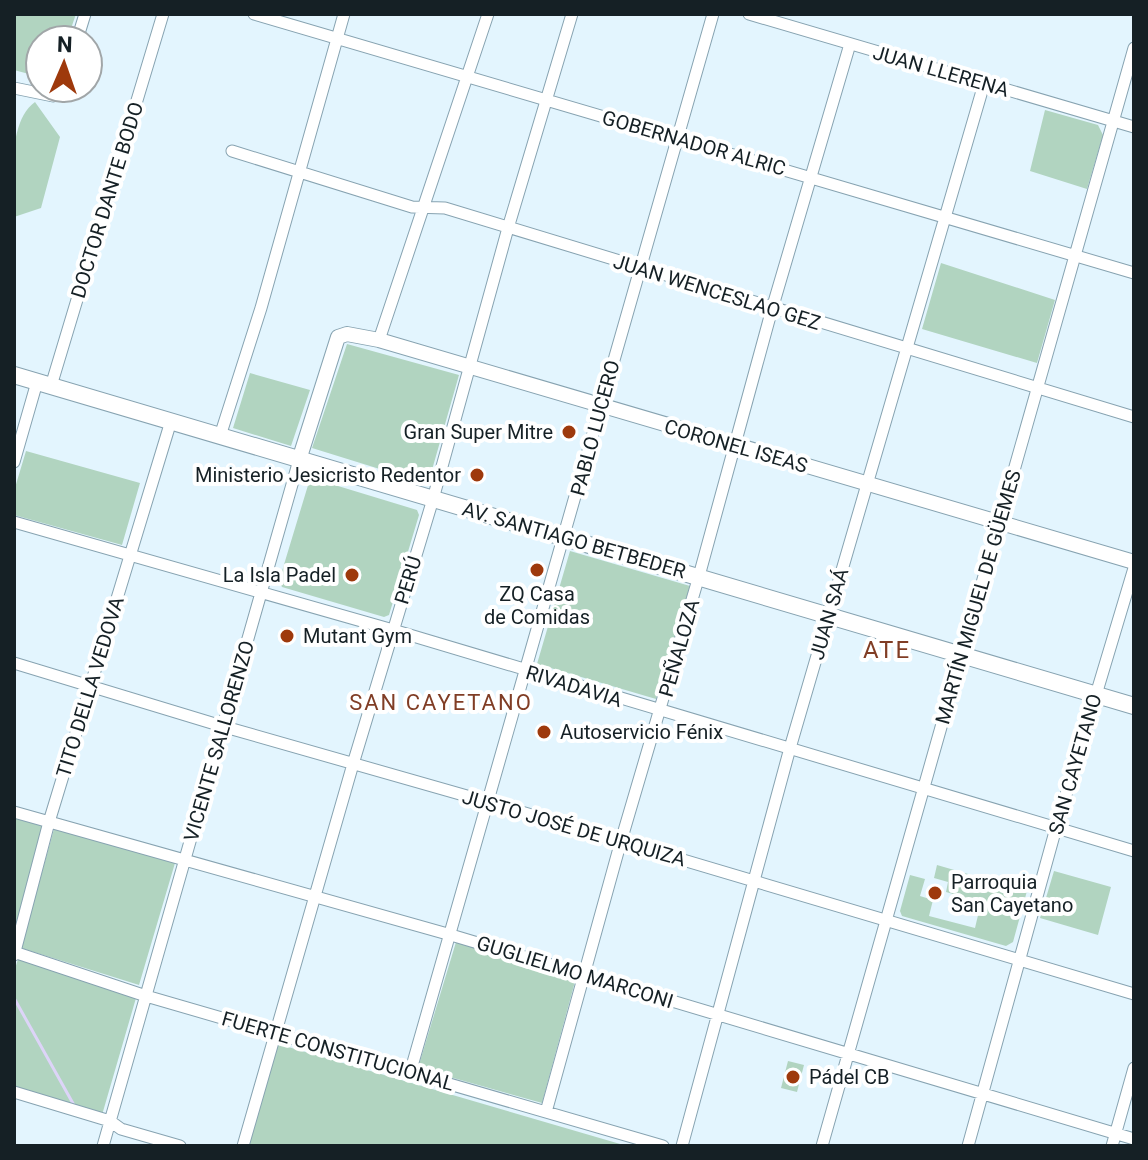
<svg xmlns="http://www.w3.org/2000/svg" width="1148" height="1160" viewBox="0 0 1148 1160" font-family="Roboto,sans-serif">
	<rect width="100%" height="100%" fill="#e3f5fe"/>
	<path fill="#b1d4c0" d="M14,14H76L67,40H40V77L14,70Z
		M35,102L60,137L41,208L14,217C14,185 6,123 35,102Z
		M1045,110L1098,125L1103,135L1087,189L1030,171Z
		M941,263L1055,300L1037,363L922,329Z
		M347,344L459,375L428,484L312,448Z
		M250,373L310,390L291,446L233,428Z
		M26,451L140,483L122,545L14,515V491Z
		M315,479L417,510L419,515L389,615L384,617L282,587L279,581L309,482Z
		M570,551L690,586L656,699L537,664Z
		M14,818L42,826L14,932Z
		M54,829L175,863L139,985L21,948Z
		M937,865L1027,891L1013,942L1006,946L902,916L900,911L910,875L925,879L920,896L933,900L929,916L975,928L979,911L951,903L953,894L946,892L948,882L934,878Z
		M1054,871L1111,887L1098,935L1040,918Z
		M456,942L576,978L542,1103L418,1068Z
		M18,959L136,998L102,1115L14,1088V972Z
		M278,1044L627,1146H248Z
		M788,1061L804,1065L797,1092L781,1088Z"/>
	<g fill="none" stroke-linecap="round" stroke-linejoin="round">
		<path stroke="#ddd4f8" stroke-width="3" d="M14,998L75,1107"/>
		<g stroke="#87a3b1" stroke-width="13">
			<path id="minor" d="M254,14L1134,273
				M749,14L1134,127
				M77,40L85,14
				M14,88L53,96L61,88
				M232,151L412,207L445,208L1134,417
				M379,340L488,14
				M51,386L163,14
				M220,436L261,308L344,14
				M14,462L37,382
				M14,522L393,630L1134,851
				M14,663L225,727L488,802L1134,994
				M14,812L451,935L1134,1139
				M14,952L146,996L663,1146
				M14,955L49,822L171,421
				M410,1073L713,14
				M14,1092L110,1121L121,1129L180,1146
				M546,1112L621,841L699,576L772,309L850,44
				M103,1146L299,460
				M243,1146L353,764L433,499L508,228L572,14
				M682,1146L790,748L984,84
				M822,1146L1134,48
				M968,1146L1056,828L1134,568
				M1112,1146L1134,1068"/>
		</g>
		<g stroke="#87a3b1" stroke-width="16">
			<path id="tertiary" d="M299,460L338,337L347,334L379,340L1134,562"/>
		</g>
		<g stroke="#87a3b1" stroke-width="18">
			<path id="secondary" d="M14,375L1134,706"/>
		</g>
		<use href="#minor" stroke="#fff" stroke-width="11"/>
		<use href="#tertiary" stroke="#fff" stroke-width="14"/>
		<use href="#secondary" stroke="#fff" stroke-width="16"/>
	</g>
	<g fill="#9e390c" stroke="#fff" stroke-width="3">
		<circle cx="569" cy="432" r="8"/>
		<circle cx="477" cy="475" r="8"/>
		<circle cx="537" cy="570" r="8"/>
		<circle cx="352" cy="575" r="8"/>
		<circle cx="287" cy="636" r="8"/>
		<circle cx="544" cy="732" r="8"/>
		<circle cx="935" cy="893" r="8"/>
		<circle cx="793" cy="1077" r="8"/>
	</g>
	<g text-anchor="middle" stroke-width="8" stroke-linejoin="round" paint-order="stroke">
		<g font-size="20" fill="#152025" stroke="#fff">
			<text transform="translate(941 71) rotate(16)" y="7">JUAN LLERENA</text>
			<text transform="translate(694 143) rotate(16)" y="7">GOBERNADOR ALRIC</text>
			<text transform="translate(107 200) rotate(-73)" y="7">DOCTOR DANTE BODO</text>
			<text transform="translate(717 292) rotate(17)" y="7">JUAN WENCESLAO GEZ</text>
			<text transform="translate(595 428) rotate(-75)" y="7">PABLO LUCERO</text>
			<text transform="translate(736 446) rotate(16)" y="7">CORONEL ISEAS</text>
			<text transform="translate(574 540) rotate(16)" y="7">AV. SANTIAGO BETBEDER</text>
			<text transform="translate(408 580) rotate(-73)" y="7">PERÚ</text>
			<text transform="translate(978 597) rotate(-74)" y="7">MARTÍN MIGUEL DE GÜEMES</text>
			<text transform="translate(829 614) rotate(-74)" y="7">JUAN SAÁ</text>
			<text transform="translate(679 648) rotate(-74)" y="7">PEÑALOZA</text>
			<text transform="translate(574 686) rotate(17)" y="7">RIVADAVIA</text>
			<text transform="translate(90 687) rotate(-73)" y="7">TITO DELLA VEDOVA</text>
			<text transform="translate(219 741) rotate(-74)" y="7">VICENTE SALLORENZO</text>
			<text transform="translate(1075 764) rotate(-74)" y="7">SAN CAYETANO</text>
			<text transform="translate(574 828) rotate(16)" y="7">JUSTO JOSÉ DE URQUIZA</text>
			<text transform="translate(575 972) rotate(17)" y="7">GUGLIELMO MARCONI</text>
			<text transform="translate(338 1051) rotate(16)" y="7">FUERTE CONSTITUCIONAL</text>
		</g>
		<g font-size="20" fill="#152025" stroke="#fff" text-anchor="start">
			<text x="553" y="439" text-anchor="end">Gran Super Mitre</text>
			<text x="461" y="482" text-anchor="end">Ministerio Jesicristo Redentor</text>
			<text x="336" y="582" text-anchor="end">La Isla Padel</text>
			<text x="537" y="601" text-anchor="middle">ZQ Casa<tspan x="537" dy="23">de Comidas</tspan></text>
			<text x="303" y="643">Mutant Gym</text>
			<text x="560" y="739">Autoservicio Fénix</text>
			<text x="951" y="889">Parroquia<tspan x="951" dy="23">San Cayetano</tspan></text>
			<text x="809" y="1084">Pádel CB</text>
		</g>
		<g font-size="22" letter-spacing="2" fill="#803d25" stroke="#fff">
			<text x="441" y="710">SAN CAYETANO</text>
		</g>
		<g font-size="24" letter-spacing="2" fill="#803d25" stroke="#fff">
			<text x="887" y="658">ATE</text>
		</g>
	</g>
	<rect width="1148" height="1160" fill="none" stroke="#152025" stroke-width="32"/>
	<g transform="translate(64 64) rotate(2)"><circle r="38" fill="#ffffff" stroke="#a1a6a8" stroke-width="2"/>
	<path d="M0-6L14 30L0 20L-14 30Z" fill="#9e390c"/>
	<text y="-12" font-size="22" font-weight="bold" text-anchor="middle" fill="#152025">N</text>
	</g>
</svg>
